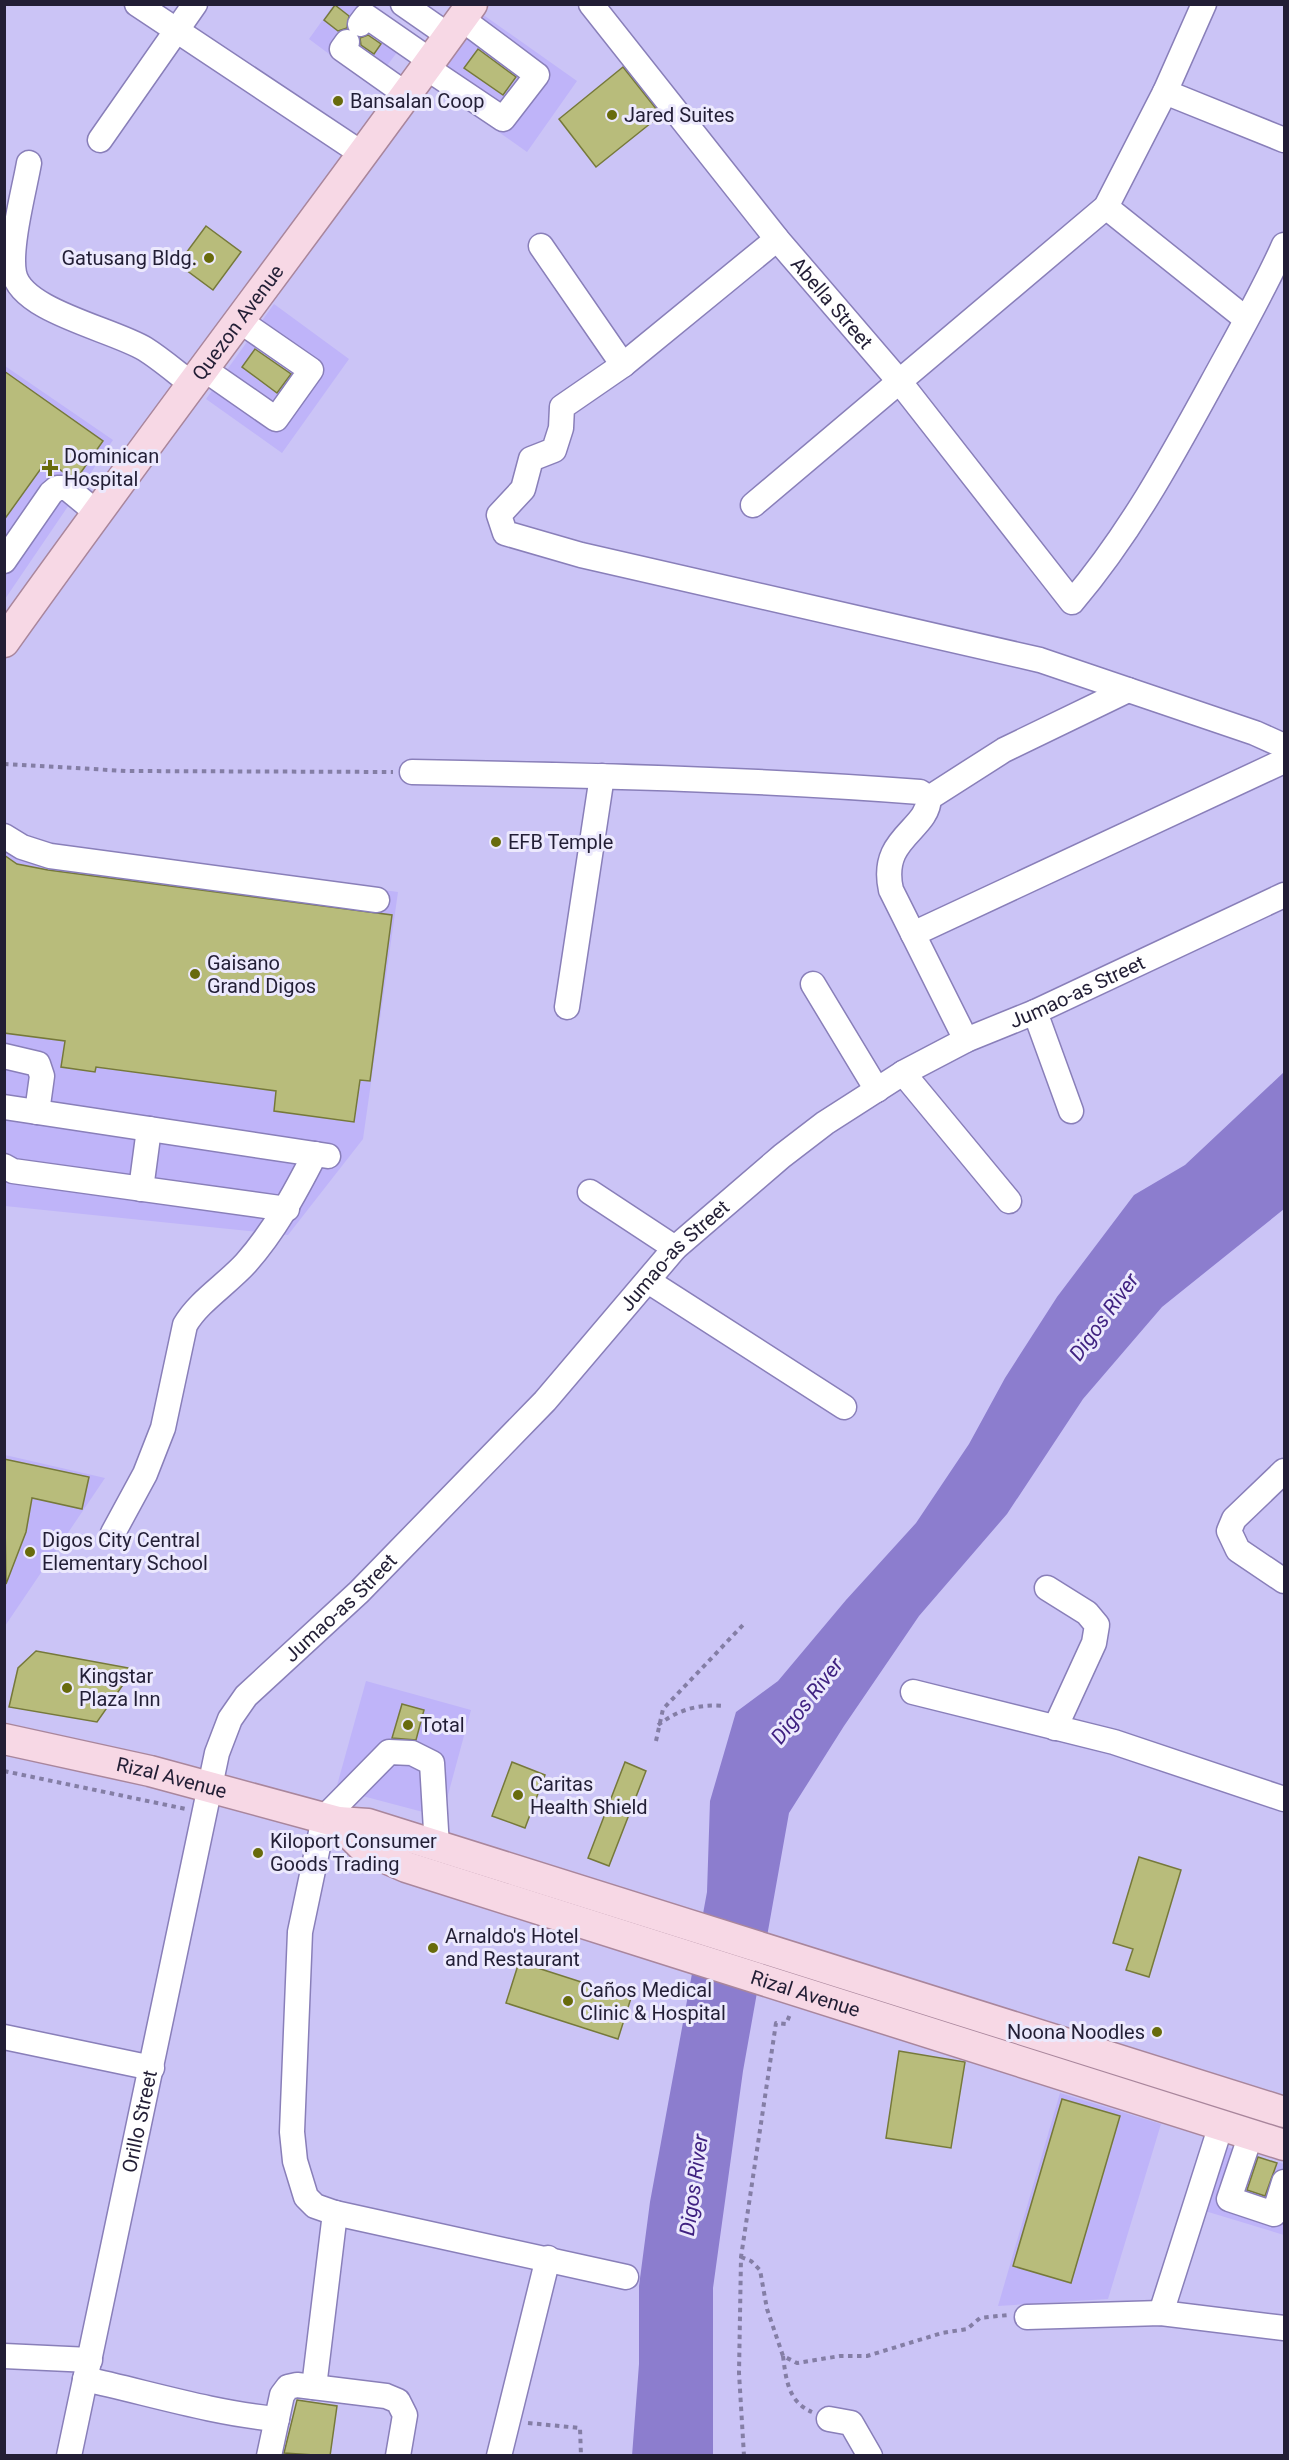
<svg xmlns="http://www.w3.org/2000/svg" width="1289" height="2460" viewBox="0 0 1289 2460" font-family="Roboto,sans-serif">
	<rect width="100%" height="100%" fill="#cbc4f6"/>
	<path fill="#bfb4f9" d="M334,4L365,5L409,36L372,86L309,39Z
		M482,14L577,81L527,152L432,85Z
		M274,304L349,359L282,453L206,399Z
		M5,366L113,440L5,599Z
		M4,824L26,840L398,892L363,1139L288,1235L5,1206Z
		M5,1455L105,1478L5,1626Z
		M366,1681L471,1710L442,1817L336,1789Z
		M1060,2093L1161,2124L1108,2299L998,2306Z
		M1224,2146L1284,2164V2235L1205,2211Z"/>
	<path fill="#8c7dce" d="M1284,1072V1209L1162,1307L1083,1399L1007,1514L919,1616L844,1726L789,1813L743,2071L713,2288V2455L632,2456L639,2364V2286L650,2202L707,1892L710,1801L736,1712L778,1681L846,1600L916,1523L969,1444L1005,1378L1057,1297L1134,1195L1185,1165Z"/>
	<path fill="#b8bc7b" stroke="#76793a" stroke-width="1.5" d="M335,5L349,16L347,28L338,31L324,20Z
		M368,35L381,44L374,54L361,45L360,38Z
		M478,49L516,77L503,95L464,68Z
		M623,67L661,115L596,167L559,119Z
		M206,226L241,252L213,290L178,264Z
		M255,349L291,374L277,393L242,367Z
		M4,371L103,441L77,478L66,474L47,460L4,520Z
		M4,855L17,864L48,870L392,915L370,1081L360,1080L354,1122L274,1111L276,1091L96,1067L95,1072L61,1067L65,1041L4,1033Z
		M4,1459L89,1477L82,1509L32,1498L26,1532L6,1584Z
		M36,1651L134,1669L97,1722L9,1707L18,1668Z
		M402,1704L424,1710L416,1740L392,1738Z
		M512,1762L545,1775L525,1828L492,1816Z
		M625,1762L646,1771L609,1866L588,1858Z
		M1139,1857L1181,1870L1149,1977L1126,1970L1133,1949L1113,1943Z
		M519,1962L631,1998L618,2039L506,2003Z
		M899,2051L965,2062L951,2148L886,2138Z
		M1062,2099L1120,2116L1071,2283L1013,2266Z
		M1258,2157L1277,2163L1265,2196L1247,2190Z
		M297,2400L337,2406L330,2456L284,2453Z"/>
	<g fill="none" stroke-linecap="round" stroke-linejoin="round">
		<g stroke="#897fb9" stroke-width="27">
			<g id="minor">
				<path d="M137,4L364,155"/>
				<path d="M403,4L449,36"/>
				<path id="s1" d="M591,4L777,239L899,381L1072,602C1129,535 1170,460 1212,383C1237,337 1263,292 1284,245"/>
				<path d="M360,24L366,16L431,61"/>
				<path d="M347,42L342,49L407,95"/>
				<path d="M427,68L503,119L537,75L462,19"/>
				<path d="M1165,92L1284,140"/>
				<path d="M100,140L195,4"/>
				<path d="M29,163C24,191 9,247 14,273C21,311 112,329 145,349C161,359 177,373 193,385"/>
				<path d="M1106,207L1246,319"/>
				<path d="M777,239L623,365L562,407L561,428L554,450L531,459L523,489L499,515L505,533L581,555L1040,660L1255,733L1284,746"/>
				<path d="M541,246L623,365"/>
				<path d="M204,369L276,419L311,370L240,321"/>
				<path d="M753,505L1106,207L1165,92L1204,4"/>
				<path d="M4,561L51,493L57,488H67L96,512"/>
				<path d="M412,772C581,775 751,779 920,792L929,798"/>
				<path d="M4,836L22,847L50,856L377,900"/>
				<path d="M913,934L1284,761"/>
				<path d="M813,984L877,1090"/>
				<path d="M567,1007L602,776"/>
				<path d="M1035,1012L1071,1111"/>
				<path d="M966,1040L891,890C879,837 928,831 929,798L1004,750L1128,690"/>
				<path d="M4,1056L38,1064L42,1076L37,1112"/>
				<path d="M903,1073L1009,1201"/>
				<path d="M4,1107L328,1156"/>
				<path d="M4,1166L13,1171L287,1209"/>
				<path d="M141,1189L149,1129"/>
				<path d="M590,1192L675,1248"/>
				<path d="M648,1281L844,1407"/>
				<path d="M1284,1471L1234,1519L1229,1531L1238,1550L1284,1581"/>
				<path d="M113,1533L145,1474L163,1428L185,1325C198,1302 227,1284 246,1263C275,1230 295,1193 315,1154"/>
				<path d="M1047,1588L1087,1613L1097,1625L1094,1643L1055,1728"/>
				<path d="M913,1692L1114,1742L1284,1799"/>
				<path d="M437,1847L432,1763L412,1753L389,1752L324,1818L300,1932L292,2132L295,2161L306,2197L315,2206L335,2213L626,2277"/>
				<path d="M4,2037L152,2068"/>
				<path d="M1251,2134L1229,2199L1274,2214L1284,2182"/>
				<path d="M1161,2313L1221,2125"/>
				<path d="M1027,2317L1161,2313L1284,2328"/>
				<path d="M4,2356L90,2360"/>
				<path d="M85,2379C149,2393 212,2413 277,2419"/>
				<path d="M314,2387L335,2213"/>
				<path d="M829,2419L851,2423L870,2456"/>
				<path id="s2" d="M69,2456L217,1753L230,1719L246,1696L359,1592L545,1401L675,1248L782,1156L825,1123L903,1073L966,1040L1035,1012L1284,895"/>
				<path d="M269,2456L282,2395L288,2387L297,2385L386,2396L398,2401L405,2415L398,2456"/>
				<path d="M499,2456L548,2258"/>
			</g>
		</g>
		<g stroke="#a9869c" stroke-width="33">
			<g id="major">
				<path id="s3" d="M4,642C157,427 318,218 472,4"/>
				<path id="s4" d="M4,1739L150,1771L338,1822L368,1824L1284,2112"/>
				<path id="s5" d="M338,1822L365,1849L406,1867L1284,2145"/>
			</g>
		</g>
		<path stroke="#847ea5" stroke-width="4" stroke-dasharray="4.5 4.5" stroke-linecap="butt" d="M4,764L127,771L393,772
			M658,1725C679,1709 699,1704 725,1706
			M656,1741L663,1709L743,1625
			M4,1771L186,1809
			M741,2257L751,2261L760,2270L767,2309L783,2356L797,2363L840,2356H867L942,2333L967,2329L980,2318L1008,2315
			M783,2356C786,2379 788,2402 812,2412
			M528,2423L580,2428L581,2456
			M744,2456L739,2373L741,2257L776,2023L786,2024L791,2012"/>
		<use href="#minor" stroke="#fff" stroke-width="24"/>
		<use href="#major" stroke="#f7d8e5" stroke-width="30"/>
	</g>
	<g fill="#686b0c" stroke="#ece9fd" stroke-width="2">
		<circle cx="338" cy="101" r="6"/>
		<circle cx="612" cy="115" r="6"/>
		<circle cx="209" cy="258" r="6"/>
		<path d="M47 459h6v6h6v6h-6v6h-6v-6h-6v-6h6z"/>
		<circle cx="496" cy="842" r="6"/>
		<circle cx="195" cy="974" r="6"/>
		<circle cx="30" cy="1552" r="6"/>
		<circle cx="67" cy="1688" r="6"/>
		<circle cx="408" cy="1725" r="6"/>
		<circle cx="518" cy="1795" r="6"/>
		<circle cx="258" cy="1853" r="6"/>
		<circle cx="433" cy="1948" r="6"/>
		<circle cx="568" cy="2001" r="6"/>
		<circle cx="1157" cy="2032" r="6"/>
	</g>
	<g text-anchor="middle" stroke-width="6" stroke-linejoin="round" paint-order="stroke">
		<g font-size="20" fill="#221e35" stroke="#ece9fd" text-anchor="start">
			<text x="350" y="108">Bansalan Coop</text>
			<text x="624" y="122">Jared Suites</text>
			<text x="197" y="265" text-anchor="end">Gatusang Bldg.</text>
			<text x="64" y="463">Dominican<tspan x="64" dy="23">Hospital</tspan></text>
			<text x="508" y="849">EFB Temple</text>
			<text x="207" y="970">Gaisano<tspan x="207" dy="23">Grand Digos</tspan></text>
			<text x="42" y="1547">Digos City Central<tspan x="42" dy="23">Elementary School</tspan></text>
			<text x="79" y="1683">Kingstar<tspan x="79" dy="23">Plaza Inn</tspan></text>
			<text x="420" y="1732">Total</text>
			<text x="530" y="1791">Caritas<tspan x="530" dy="23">Health Shield</tspan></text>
			<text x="270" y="1848">Kiloport Consumer<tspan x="270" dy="23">Goods Trading</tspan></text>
			<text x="445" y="1943">Arnaldo's Hotel<tspan x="445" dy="23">and Restaurant</tspan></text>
			<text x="580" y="1997">Caños Medical<tspan x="580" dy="23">Clinic &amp; Hospital</tspan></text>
			<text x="1145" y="2039" text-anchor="end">Noona Noodles</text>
		</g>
		<g font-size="20" fill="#221e35" stroke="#ece9fd">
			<text dy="7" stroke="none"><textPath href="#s1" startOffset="384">Abella Street</textPath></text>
			<text dy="7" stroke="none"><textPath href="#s3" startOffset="396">Quezon Avenue</textPath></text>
			<text dy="7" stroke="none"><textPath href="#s2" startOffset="1884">Jumao-as Street</textPath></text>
			<text dy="7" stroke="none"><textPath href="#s2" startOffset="1398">Jumao-as Street</textPath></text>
			<text dy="7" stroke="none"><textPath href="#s2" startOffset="912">Jumao-as Street</textPath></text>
			<text dy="7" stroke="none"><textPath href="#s4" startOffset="172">Rizal Avenue</textPath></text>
			<text dy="7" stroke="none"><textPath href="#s5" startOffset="502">Rizal Avenue</textPath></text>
			<text dy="7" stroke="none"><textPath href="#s2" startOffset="342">Orillo Street</textPath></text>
		</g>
		<g font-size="21" font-style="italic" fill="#402281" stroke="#ece9fd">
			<text transform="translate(1104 1317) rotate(-54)" y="7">Digos River</text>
			<text transform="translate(807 1701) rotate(-52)" y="7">Digos River</text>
			<text transform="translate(694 2185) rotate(-82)" y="7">Digos River</text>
		</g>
	</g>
	<rect width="1289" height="2460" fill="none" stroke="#221e35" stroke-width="12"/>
</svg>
